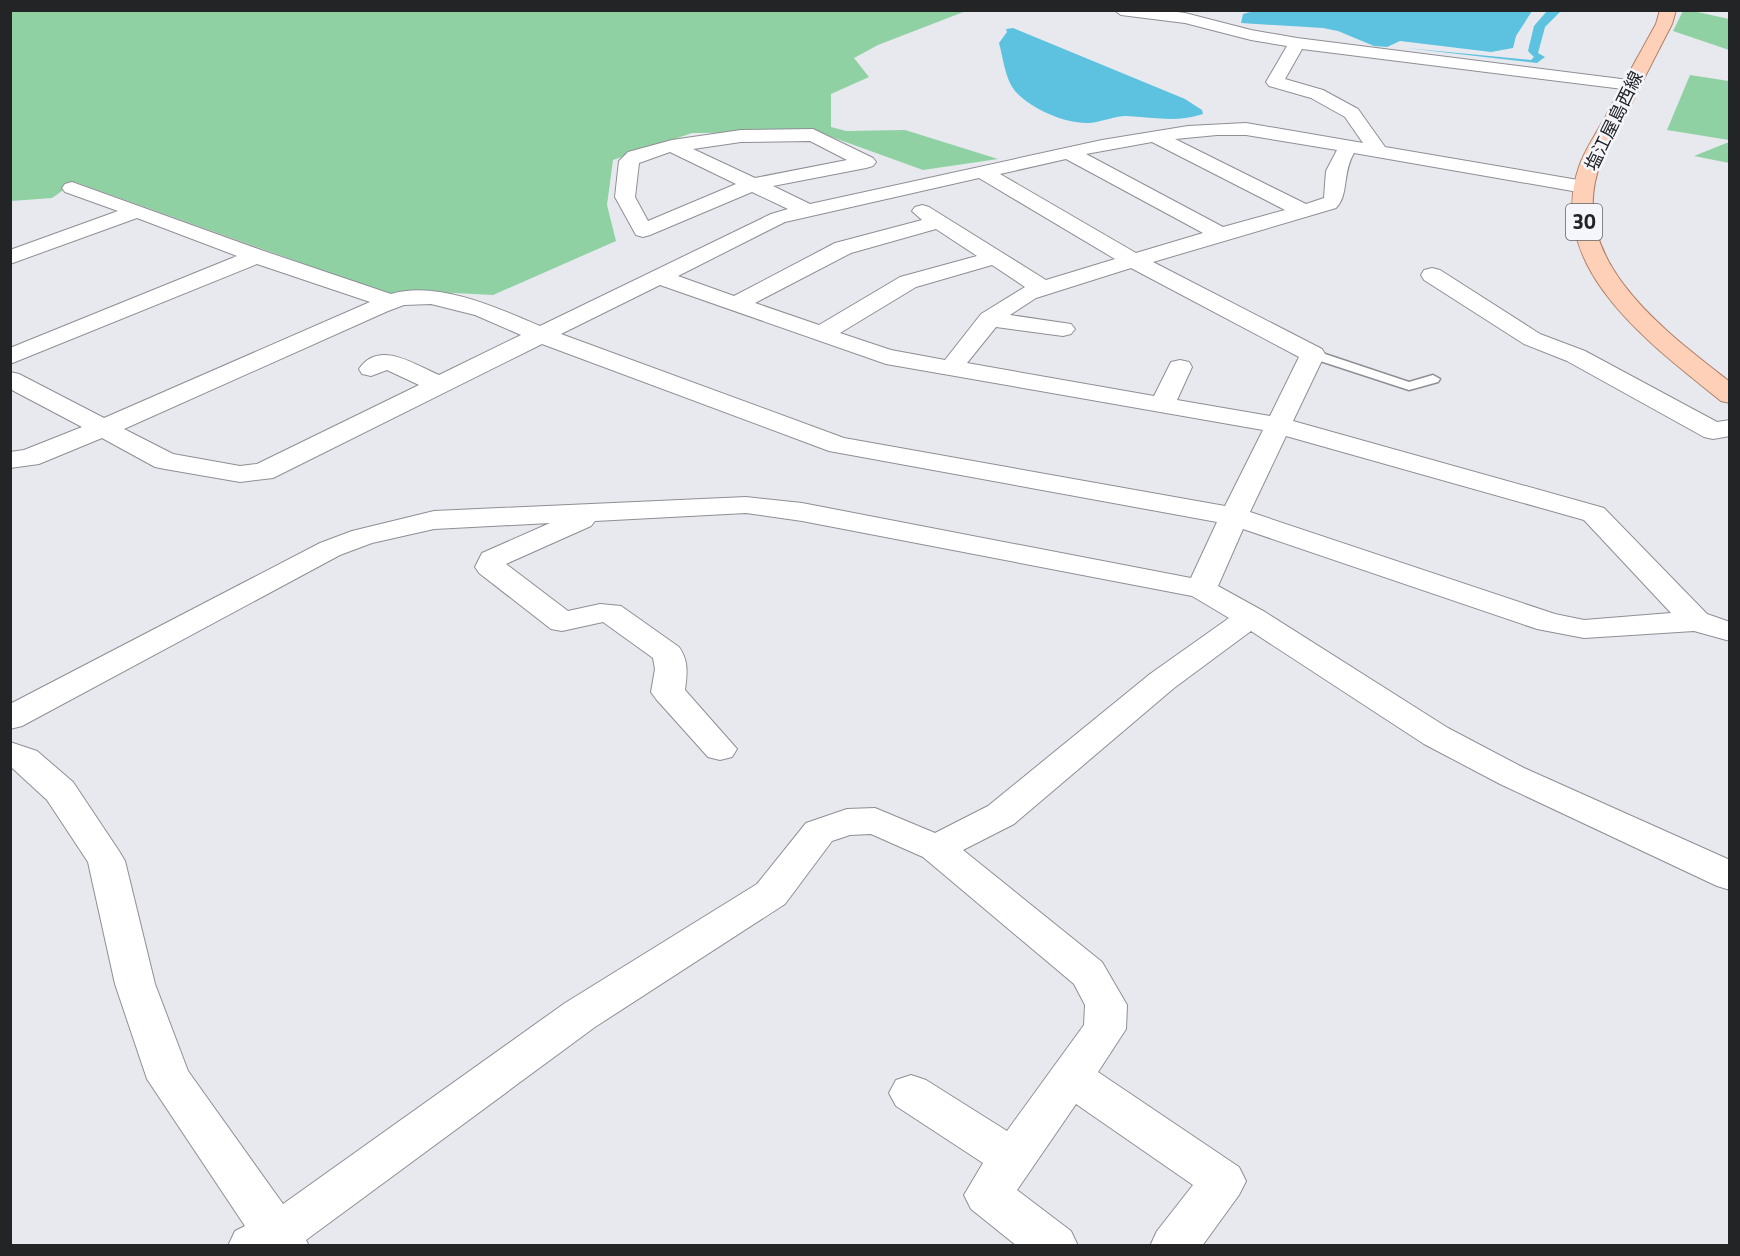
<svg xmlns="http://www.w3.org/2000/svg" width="1740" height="1256" viewBox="0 0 1740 1256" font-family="'Titillium Web','Noto Sans JP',sans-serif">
	<rect width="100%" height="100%" fill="#e7e9ef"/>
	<path fill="#90d1a3" d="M11,10L966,11L878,45L854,58L869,77L831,94V127L846,131L905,130L998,159L923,170L818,132L692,133L613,160L607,205L616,241L493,295L435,292L394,296L75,182L52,198L11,201Z
		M1683,11H1693L1729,19V50L1673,31Z
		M1690,75L1729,81V140L1667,130Z
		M1729,142V163L1694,156Z"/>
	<path fill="#5cc2df" d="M1254,11V10L1532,11L1516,36L1513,48L1491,52L1400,41L1387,47L1374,46L1338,31L1323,28L1241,23L1243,14Z
		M1547,11H1561L1545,27L1538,53L1545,57L1537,63L1406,48L1531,60L1534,57L1528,51L1534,26Z
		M1013,28L1185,99L1202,110L1203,114C1177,123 1153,117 1126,116C1114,116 1102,122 1089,123C1065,124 1031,109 1015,91C1005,79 1003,57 999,43L1007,32L1006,29Z"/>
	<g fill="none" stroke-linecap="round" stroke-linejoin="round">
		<g stroke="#8e8f95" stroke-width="3">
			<path id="service" d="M1313,350L1409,382L1433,375L1440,379L1438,382L1409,390L1308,357L1307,354L1308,351Z"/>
		</g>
		<g stroke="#8e8f95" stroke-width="2">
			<path id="minor" d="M1114,10H1162L1185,13L1251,30L1297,38L1637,81L1640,85L1637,89L1631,90L1302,49L1285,79L1323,90L1358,109L1385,147L1584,181L1591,183L1594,187L1591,191L1584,193L1354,153C1342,173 1349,195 1336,208L1153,262L1322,349L1325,354L1293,421L1604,508L1707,614L1730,622V641L1694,631L1584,638L1537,629L1243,529L1218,586L1265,612L1448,728L1524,768L1730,860V890L1717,886L1500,784L1424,744L1251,631L1174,688L1014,824L963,850L1102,962L1127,1005L1126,1029L1098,1072L1239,1167L1246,1181L1239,1195L1202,1246H1150L1157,1231L1193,1185L1076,1104L1017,1190L1071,1231L1078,1246H1017L971,1209L964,1195L983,1163L896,1106L889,1093L896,1080L911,1075L926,1080L1007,1131L1084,1025L1085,1005L1074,984L923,857L871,834L850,835L832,841L785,904L595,1027L306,1240L309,1246H228L235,1231L245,1226L147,1079L115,984L88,862L47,800L10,766V742L37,751L73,782L119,851L125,861L155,984L188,1071L283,1204L565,1003L757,884L806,823L847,809L875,808L935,833L988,806L1150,674L1229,618L1192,596L802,521L746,513L595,521L591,526L506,564L568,611L600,604L621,606L679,647C689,661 687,674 685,690L737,749L732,757L720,760L708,757L656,699L651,692L655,669L653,658L603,622L562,631L551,629L479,573L475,567L482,553L550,523L434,529L372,543L340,555L22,726L10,729V704L320,543L352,531L434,511L746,497L802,503L1191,578L1217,522L829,451L542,344L273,478L240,482L165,469L155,467L102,438L39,464L10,468V452L24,450L82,427L10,389V372L19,374L104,418L370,302L257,264L10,364V348L237,256L137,218L10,264V250L118,211L65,192L62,188L65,184L72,182L264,251L391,294C437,280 498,308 540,326L771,214L788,209L752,192L650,235L643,237L636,235L615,197L619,161L628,152L672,140L741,130L813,129L873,158L876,162L873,166L866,168L773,186L810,204L1102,140L1188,126L1246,123L1363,143L1345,117L1311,98L1269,86L1266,82L1287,46L1251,40L1185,23L1121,15ZM1217,135H1246L1337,150L1326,171L1324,198L1306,204L1175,139ZM810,141L847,160L755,178L693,149L741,142ZM1152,142L1285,210L1223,227L1086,154ZM670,152L736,184L648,221L635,197L639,163ZM1066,159L1203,233L1136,253L1000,174ZM979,178L1115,259L1046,280L929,207L922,205L915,207L912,211L922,220L835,243L734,296L678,276L785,222ZM936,229L977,256L900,277L819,325L755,303L851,253ZM992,265L1025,287L981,314L945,360L891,350L840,333L916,287ZM1131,268L1299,357L1270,416L1177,400L1192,367L1189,362L1180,360L1171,362L1154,396L967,363L996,327L1063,336L1071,334L1075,329L1071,324L1010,315L1036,298ZM660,285L886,364L1263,430L1225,506L844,438L561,334ZM431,304L475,315L521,335L439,375C415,365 379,339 359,369L362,374L371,376L387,370L419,385L257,464L240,466L173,454L124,429L388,311L404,305ZM1286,436L1584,520L1671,613L1584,620L1555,614L1250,512Z
				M1432,268L1440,270L1540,334L1585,351L1717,422L1730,420V436L1713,439L1704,437L1567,361L1524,344L1424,280L1421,275L1424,270Z"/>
		</g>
		<g stroke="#b17f66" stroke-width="2">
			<path id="primary" d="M1660,10H1676L1672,24C1656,55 1640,86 1624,118C1617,132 1607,147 1601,162C1563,258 1665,331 1730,382V403L1721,401C1652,345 1542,267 1580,164C1586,148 1597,132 1606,116C1622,85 1639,55 1656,24Z"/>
		</g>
		<use href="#service" fill="#fff" fill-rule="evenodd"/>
		<use href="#minor" fill="#fff" fill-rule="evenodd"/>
		<use href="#primary" fill="#fed0b8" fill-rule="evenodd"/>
	</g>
	<g text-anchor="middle" stroke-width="5" stroke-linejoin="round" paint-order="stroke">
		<g font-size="18" fill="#232426" stroke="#f5f6fc">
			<text transform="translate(1614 121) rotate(-64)" y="6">塩江屋島西線</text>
		</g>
		<rect fill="#f5f6fc" stroke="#626366" stroke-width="1.5" x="1566" y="204" width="36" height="36" rx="4.5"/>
		<g font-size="21" font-weight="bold" fill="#232426">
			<text x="1584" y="229">30</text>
		</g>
	</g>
	<rect width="1740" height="1256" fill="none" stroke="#232426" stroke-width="24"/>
</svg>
